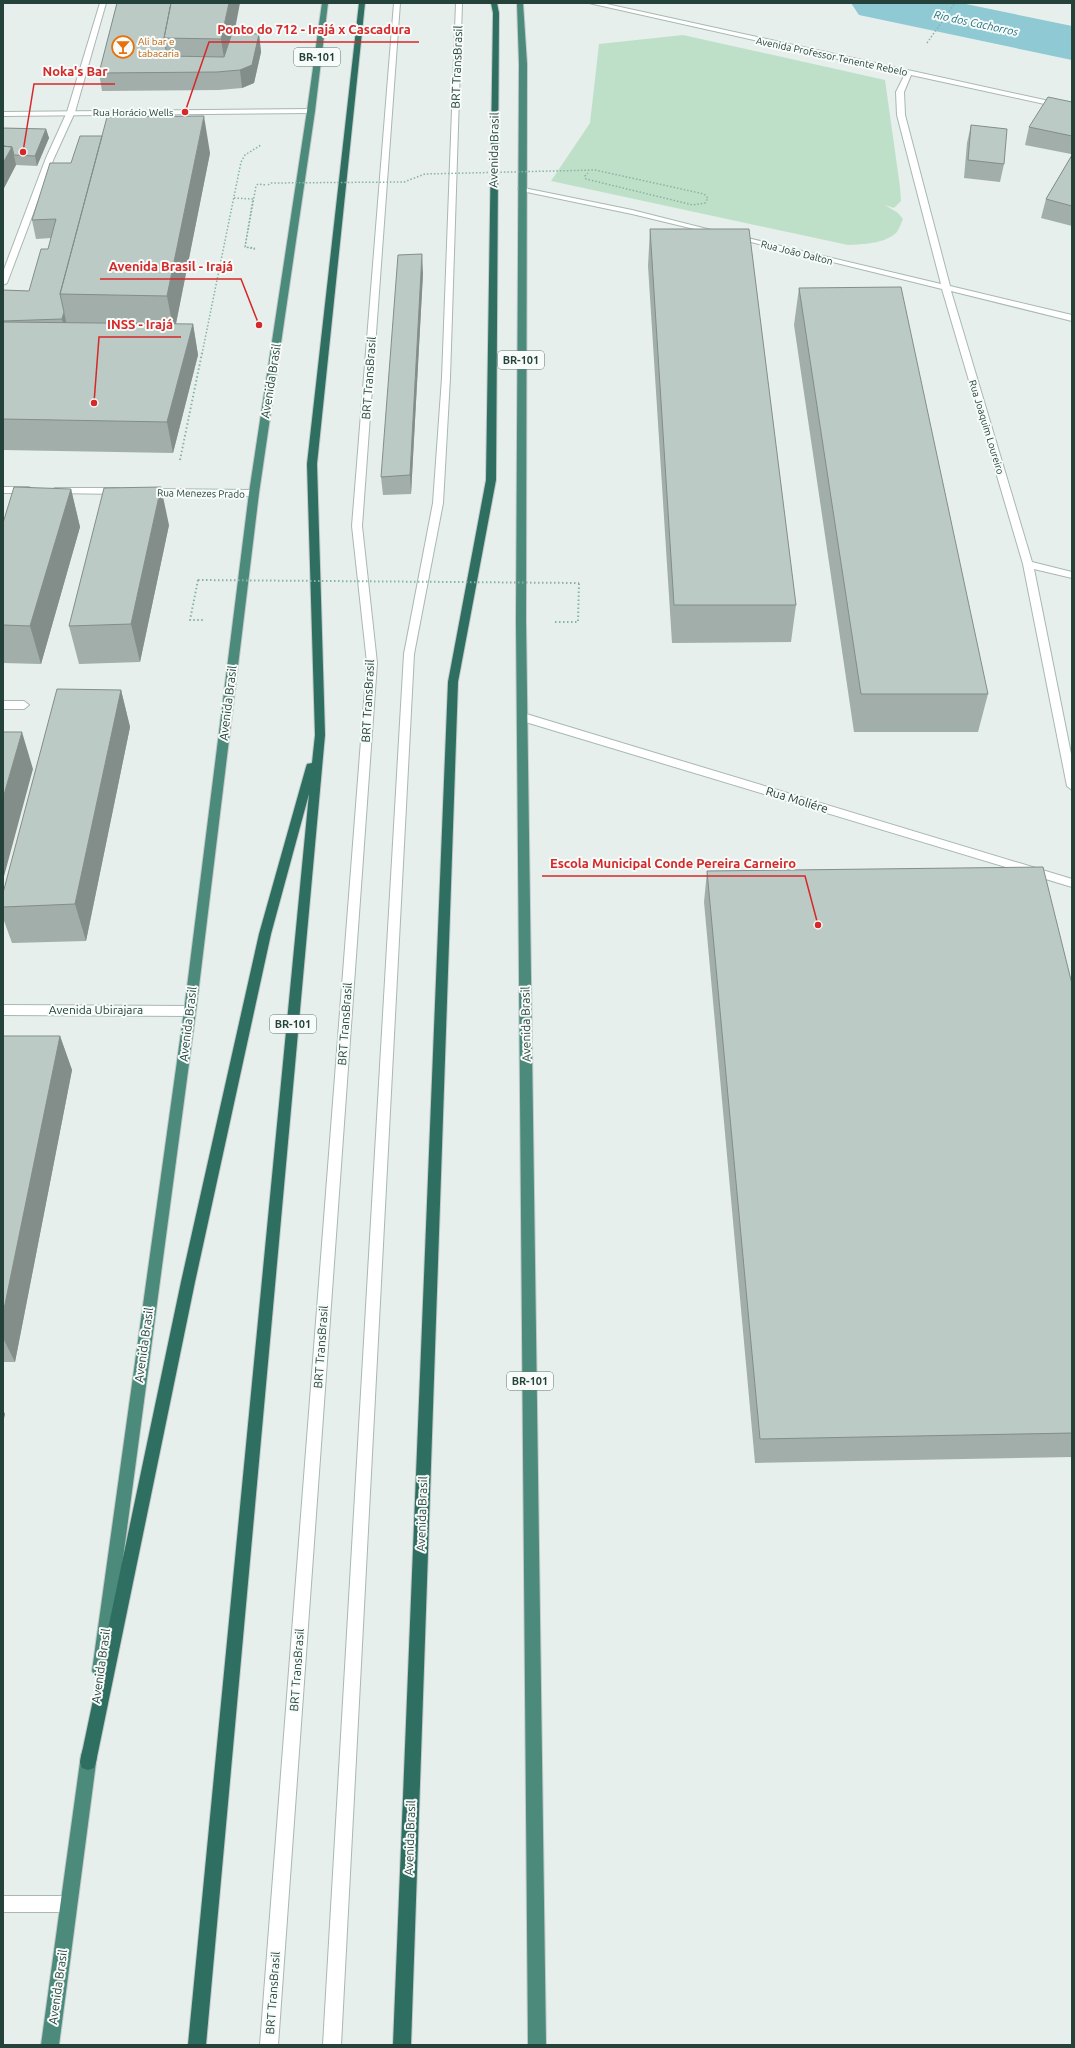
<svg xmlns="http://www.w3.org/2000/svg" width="1075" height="2048" viewBox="0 0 1075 2048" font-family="Ubuntu,sans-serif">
	<rect width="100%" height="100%" fill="#e6efeb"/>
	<path fill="#bfe0c8" d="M683,35L885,80L900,187L901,201L894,208L885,205L898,213L903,219C901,223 899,230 896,233C883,244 864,244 848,245L551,181L590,123L599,44Z"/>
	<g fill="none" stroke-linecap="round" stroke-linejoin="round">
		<path fill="#8ec9d4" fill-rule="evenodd" d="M851,3H961L1072,26V60L859,15Z"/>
		<g stroke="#a8b8b2" stroke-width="2">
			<path id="service" d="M394,3H400L362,526L377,663L278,2045H260L367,663L352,526Z
				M456,3H462L450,378L443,503L414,654L341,2045H323L404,654L433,503L442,378Z"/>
		</g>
		<g stroke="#a8b8b2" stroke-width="2">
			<path id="minor" d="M100,3H106L75,112L54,158L7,283L3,285V272L46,158L67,112Z
				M589,3H602L1072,106V110L911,75L904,92L905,115L950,286L1072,315V321L951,291L1032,562L1072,572V578L1034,569L1072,759V790L1067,786L1023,564L942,289L731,237L735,235L941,284L897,115L896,92L905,74Z
				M519,187L632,210L719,232L715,234L632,214L522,191L518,189Z
				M3,487H29L34,490L29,493H3Z
				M55,488H119L124,491L119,494L52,493L50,491Z
				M147,489L254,490L259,493L254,496L144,494L142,492Z
				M3,701H24L29,705L24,709H3Z
				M523,713L1072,879V887L519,720L518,717L519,714Z
				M3,1896H69L75,1898L77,1904L75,1910L69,1912H3Z"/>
		</g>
		<g stroke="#a8b8b2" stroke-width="2">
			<path id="tertiary" d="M314,109L315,111L311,113L3,116V112Z
				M3,1005L190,1006L194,1008L196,1011L194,1014L190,1016L3,1015Z"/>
		</g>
		<g stroke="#c2cac8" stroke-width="2">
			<path id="trunk" d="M322,3H328L315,111L259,493L196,1011L108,1671L105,1676L100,1679L95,1676L92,1671L184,1011L249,493L307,111Z
				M517,3H523L527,64L526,621L546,2045H528L516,621L519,64Z
				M89,1747L95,1749L97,1755L59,2045H41L81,1755L83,1749Z"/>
		</g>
		<g stroke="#c2cac8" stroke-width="2">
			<path id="motorway" d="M359,3H365L317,464L325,735L206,2045H188L309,794L271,934L195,1282L96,1762L94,1768L88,1770L82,1768L80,1762L181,1282L259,934L306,767L307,764L312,763L315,735L307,464Z
				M491,3H497L499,13L496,480L458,682L411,2045H393L448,682L486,480L493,13Z"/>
		</g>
		<path stroke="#86b3a5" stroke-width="1.5" stroke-dasharray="1.5 2" stroke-linecap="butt" d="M927,43L955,3
			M234,198L253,199L245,247L255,248
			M255,249L245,247L256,186L258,184L266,185
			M202,354L241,162L245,155L261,145"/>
		<path stroke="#86b3a5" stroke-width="2" stroke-dasharray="1.5 2.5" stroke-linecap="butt" d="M180,460L202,353
			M198,580L190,620H204
			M555,622H578L579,583"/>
		<use href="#service" fill="#fff" fill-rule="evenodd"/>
		<use href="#minor" fill="#fff" fill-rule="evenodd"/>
		<use href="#tertiary" fill="#fff" fill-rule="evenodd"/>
		<use href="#trunk" fill="#4c8a7c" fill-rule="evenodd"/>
		<use href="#motorway" fill="#2f6f62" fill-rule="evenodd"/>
		<path stroke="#86b3a5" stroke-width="1.5" stroke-dasharray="1.5 2" stroke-linecap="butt" d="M268,185L271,183L404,182L425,174L595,170L704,194L708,198L705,203L693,205L586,179L585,176L588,173"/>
		<path stroke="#86b3a5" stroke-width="2" stroke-dasharray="1.5 2.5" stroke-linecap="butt" d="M198,580L579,583"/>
	</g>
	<path fill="#a1aea9" d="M117,3L234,33L259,34L261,52L254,83L242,88L219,90L102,91L99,73Z
		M1072,102V153L1071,154L1025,145L1029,127Z
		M971,125L1004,164L1000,182L964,178L967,143Z
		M3,128L46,129L49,138L37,166L16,165L3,190Z
		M210,153L176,324H193L198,355L173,453L3,450V290L29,291L48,249L51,238L36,239L32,220L71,163Z
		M1072,155V226L1041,218L1046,199Z
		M650,229L796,605L791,642L672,643L648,266Z
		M423,273L411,494L383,495L381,477Z
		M799,288L988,694L978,732H854L794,325Z
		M71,489L80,527L41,664L3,663V523Z
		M169,525L140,662L79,664L69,626Z
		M121,690L130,727L86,941L12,943L3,918V893Z
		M707,871L1072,984V1457L755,1463L704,902Z
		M3,1036H60L72,1070L15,1362H3Z"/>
	<path fill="#838d89" d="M229,3H240L227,71H226L221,39Z
		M259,34L261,52L254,83L242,88L240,70Z
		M204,116L210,153L174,333L167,296Z
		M46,129L49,138L37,166L35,156Z
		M12,147L16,165L3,190V163Z
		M422,254L423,273L411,494L410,475Z
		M64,312L68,330L66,338L62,319Z
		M193,324L198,355L173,453L167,422Z
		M161,487L169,525L140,662L131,624Z
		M71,489L80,527L41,664L30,626Z
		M121,690L130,727L86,941L75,904Z
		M22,732L33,769L3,880V798Z
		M60,1036L72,1070L15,1362L3,1338V1314Z
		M3,1410L5,1414L3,1423Z"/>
	<path fill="#bbcac4" stroke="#838d89" d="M117,3H171L164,38L167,56L224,57L232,33L259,34L252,65L240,70L217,72L99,73Z
		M171,3H229L221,39L164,38Z
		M1048,97L1072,102V136L1029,127Z
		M204,116L167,296L60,294L107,117Z
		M971,125L1007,129L1004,164L968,160Z
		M3,128L46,129L35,156L14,155L12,147L3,146Z
		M80,136H102L60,294L64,312L62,319L3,321V290L29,291L41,249H48L56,219L32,220L50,163H71Z
		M3,146L12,147L3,163Z
		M1072,155V206L1046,199Z
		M650,229H749L796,605H674Z
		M422,254L410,475L381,477L398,255Z
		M901,287L988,694H861L799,288Z
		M3,322L193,324L167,422L3,419Z
		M14,487L71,489L30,626L3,625V523Z
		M161,487L131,624L69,626L104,488Z
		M57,689L121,690L75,904L3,907V893Z
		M3,732H22L3,798Z
		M1043,867L1072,984V1433L760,1439L707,871Z
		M3,1036H60L3,1314Z"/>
	<defs>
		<g id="bar-ring" transform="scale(1.15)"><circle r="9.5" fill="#f7fbf9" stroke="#e8710a" stroke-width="1.5"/><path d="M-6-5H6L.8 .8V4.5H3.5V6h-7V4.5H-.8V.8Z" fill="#e8710a"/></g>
	</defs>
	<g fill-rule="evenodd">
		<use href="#bar-ring" x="123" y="47"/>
	</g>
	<g text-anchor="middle" stroke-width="4" stroke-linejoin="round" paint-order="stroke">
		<g font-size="10" fill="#c56008" stroke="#f7fbf9" text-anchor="start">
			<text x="138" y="45">Ali bar e<tspan x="138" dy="12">tabacaria</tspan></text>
		</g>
		<g font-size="10" fill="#24423a" stroke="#f7fbf9">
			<text transform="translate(832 56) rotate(12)" y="4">Avenida Professor Tenente Rebelo</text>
			<text x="133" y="116">Rua Horácio Wells</text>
			<text transform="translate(797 252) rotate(14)" y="4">Rua João Dalton</text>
			<text transform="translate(987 427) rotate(73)" y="4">Rua Joaquim Loureiro</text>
			<text transform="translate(201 493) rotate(1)" y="4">Rua Menezes Prado</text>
		</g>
		<g font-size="11" font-style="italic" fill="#1c6f80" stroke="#f7fbf9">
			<text transform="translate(976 23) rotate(12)" y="4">Rio dos Cachorros</text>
		</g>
		<g fill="#f7fbf9" stroke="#637a73" stroke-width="1">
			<rect x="294" y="48" width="46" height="18" rx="3"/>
			<rect x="498" y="351" width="46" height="18" rx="3"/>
			<rect x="270" y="1015" width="46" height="18" rx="3"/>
			<rect x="507" y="1372" width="46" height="18" rx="3"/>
		</g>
		<g font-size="11" font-weight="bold" fill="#24423a">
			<text x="317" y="61">BR-101</text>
			<text x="521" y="364">BR-101</text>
			<text x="293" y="1028">BR-101</text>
			<text x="530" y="1385">BR-101</text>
		</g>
		<g font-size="12" fill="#24423a" stroke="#f7fbf9">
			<text transform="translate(457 67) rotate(-88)" y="4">BRT TransBrasil</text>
			<text transform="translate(494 150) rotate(-89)" y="4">Avenida Brasil</text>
			<text transform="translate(369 378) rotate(-86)" y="4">BRT TransBrasil</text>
			<text transform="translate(271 381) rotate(-81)" y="4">Avenida Brasil</text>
			<text transform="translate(368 701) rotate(-87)" y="4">BRT TransBrasil</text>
			<text transform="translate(228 703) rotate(-83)" y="4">Avenida Brasil</text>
			<text transform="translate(797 800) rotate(17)" y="4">Rua Moliére</text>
			<text x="96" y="1014">Avenida Ubirajara</text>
			<text transform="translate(188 1024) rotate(-83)" y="4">Avenida Brasil</text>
			<text transform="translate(345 1024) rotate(-86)" y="4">BRT TransBrasil</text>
			<text transform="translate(526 1024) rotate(-91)" y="4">Avenida Brasil</text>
			<text transform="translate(144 1345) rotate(-82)" y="4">Avenida Brasil</text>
			<text transform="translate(321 1347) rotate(-86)" y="4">BRT TransBrasil</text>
			<text transform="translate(422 1514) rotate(-88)" y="4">Avenida Brasil</text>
			<text transform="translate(101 1666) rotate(-82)" y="4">Avenida Brasil</text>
			<text transform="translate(297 1670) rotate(-86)" y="4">BRT TransBrasil</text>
			<text transform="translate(410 1838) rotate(-88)" y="4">Avenida Brasil</text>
			<text transform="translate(58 1987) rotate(-82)" y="4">Avenida Brasil</text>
			<text transform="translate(273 1993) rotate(-86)" y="4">BRT TransBrasil</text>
		</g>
	</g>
	<path fill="none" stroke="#d62828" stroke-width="1.5" d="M185 112L209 42H419M23 152L34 84H115M259 325L241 279H100M94 403L99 337H181M818 925L805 876H542"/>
	<g fill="#d62828" stroke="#f7fbf9" stroke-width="1.5">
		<circle cx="185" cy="112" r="4"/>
		<circle cx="23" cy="152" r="4"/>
		<circle cx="259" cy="325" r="4"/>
		<circle cx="94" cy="403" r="4"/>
		<circle cx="818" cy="925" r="4"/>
	</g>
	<g font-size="13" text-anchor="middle" font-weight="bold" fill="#d62828" stroke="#f7fbf9" stroke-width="4" stroke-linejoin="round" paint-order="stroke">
		<text x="314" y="34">Ponto do 712 - Irajá x Cascadura</text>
		<text x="75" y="76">Noka's Bar</text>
		<text x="171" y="271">Avenida Brasil - Irajá</text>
		<text x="140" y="329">INSS - Irajá</text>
		<text x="673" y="868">Escola Municipal Conde Pereira Carneiro</text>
	</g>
	<rect width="1075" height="2048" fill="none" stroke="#24423a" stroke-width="8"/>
</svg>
